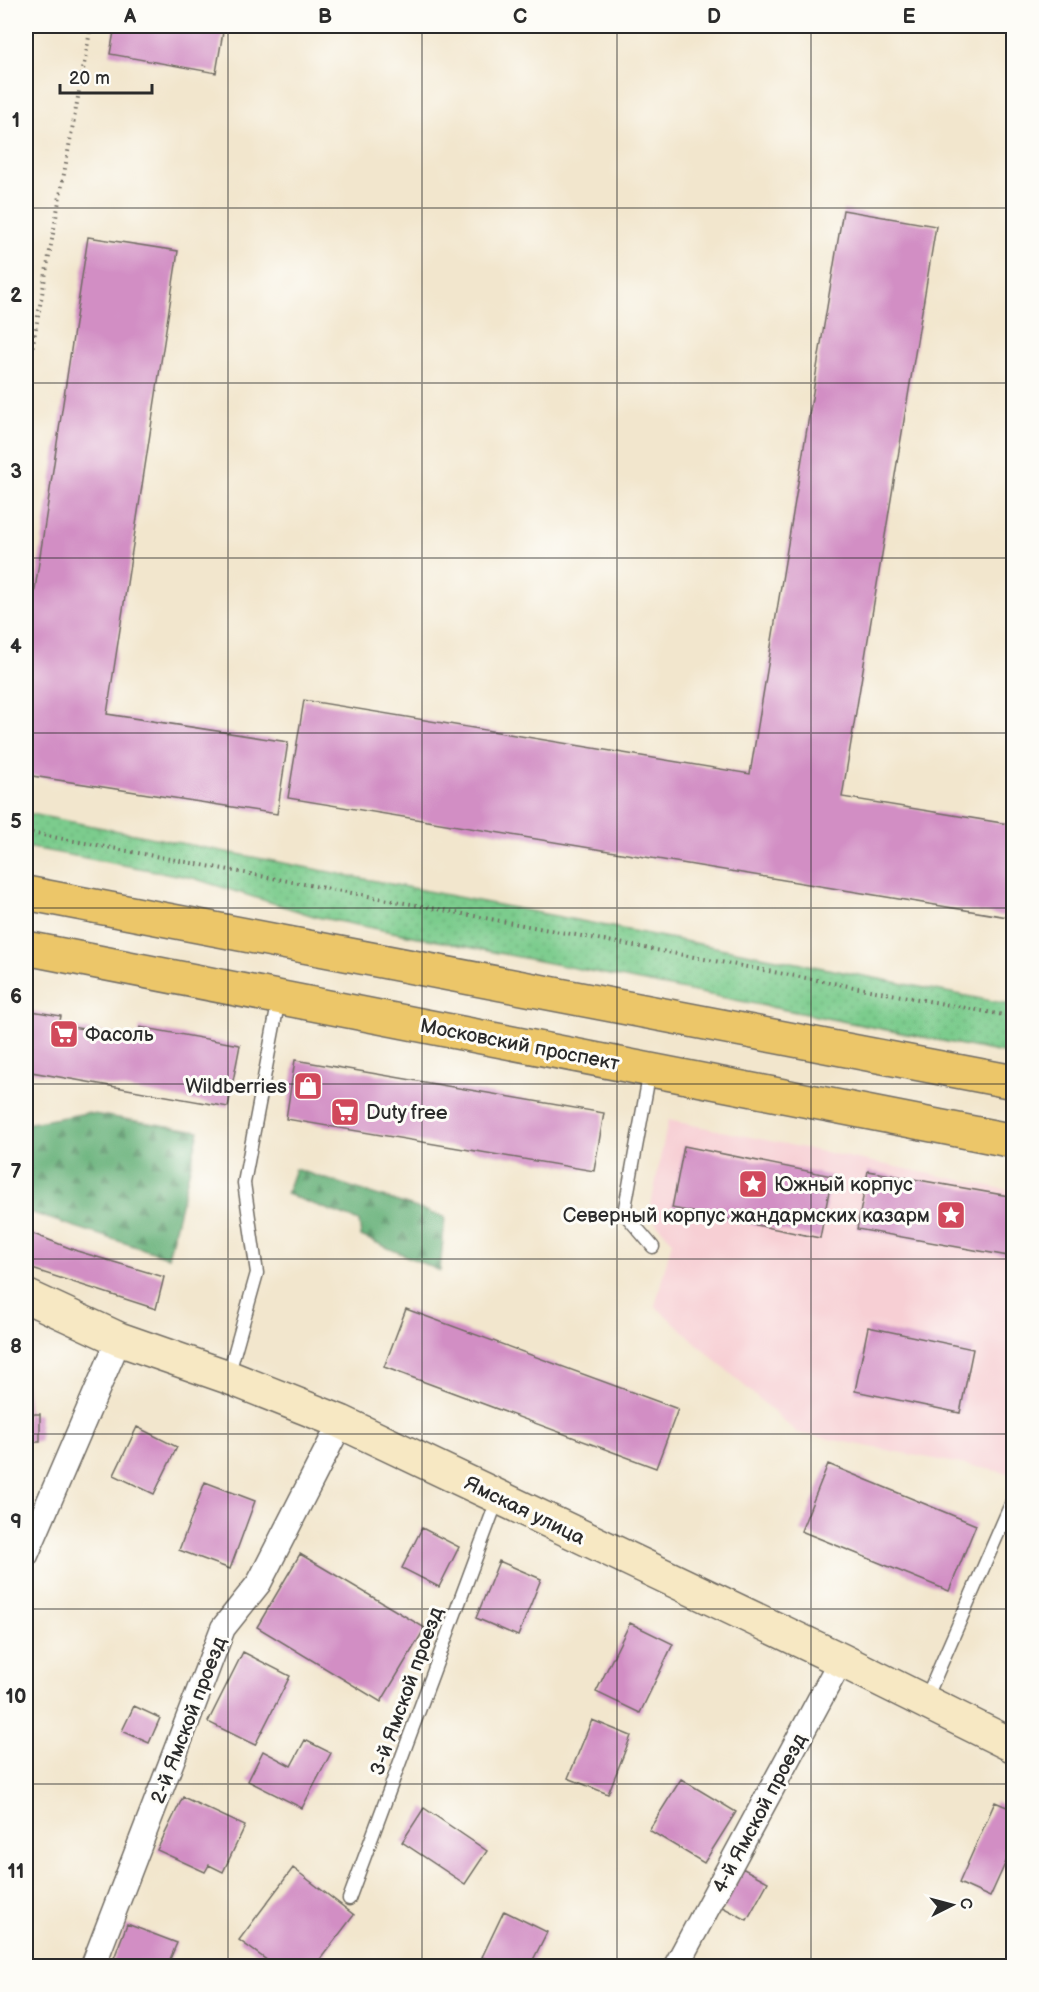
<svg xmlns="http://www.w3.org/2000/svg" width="1039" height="1992" viewBox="0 0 1039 1992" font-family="'Balsamiq Sans',sans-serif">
	<defs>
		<pattern id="grass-dots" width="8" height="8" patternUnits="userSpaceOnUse" patternTransform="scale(1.5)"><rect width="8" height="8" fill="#7ccc8d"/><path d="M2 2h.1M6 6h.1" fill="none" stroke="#6baf7a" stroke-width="1.8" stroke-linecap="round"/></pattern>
		<pattern id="forest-firs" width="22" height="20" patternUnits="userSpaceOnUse" patternTransform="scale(1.5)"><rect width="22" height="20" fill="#65b078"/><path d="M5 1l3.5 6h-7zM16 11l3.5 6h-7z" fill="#538f63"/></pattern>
	</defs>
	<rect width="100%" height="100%" fill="#fdfcf7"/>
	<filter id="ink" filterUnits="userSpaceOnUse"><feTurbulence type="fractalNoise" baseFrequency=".0167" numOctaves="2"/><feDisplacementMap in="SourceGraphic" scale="12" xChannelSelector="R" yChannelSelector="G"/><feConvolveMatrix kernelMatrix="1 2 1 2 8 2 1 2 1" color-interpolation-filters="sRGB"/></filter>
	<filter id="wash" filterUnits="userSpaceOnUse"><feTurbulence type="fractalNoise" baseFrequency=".008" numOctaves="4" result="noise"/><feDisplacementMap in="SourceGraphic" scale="24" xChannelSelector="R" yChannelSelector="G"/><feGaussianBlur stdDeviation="1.35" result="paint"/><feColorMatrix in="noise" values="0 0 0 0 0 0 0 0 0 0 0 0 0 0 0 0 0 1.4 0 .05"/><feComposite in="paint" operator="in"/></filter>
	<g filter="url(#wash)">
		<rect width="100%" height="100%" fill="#f2e6cd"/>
		<path fill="#f7cfd4" d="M668,1120L1013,1191V1474L797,1433L655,1306L672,1241L649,1215Z"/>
		<path fill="url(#grass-dots)" stroke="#547c5c" stroke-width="1.5" d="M26,813L1013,1005V1055L317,917L193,878L26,847Z"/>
		<path fill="url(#forest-firs)" stroke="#486e52" stroke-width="1.5" d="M87,1113L199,1131L168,1257L26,1211V1124Z
			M295,1169L445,1217L440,1271L361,1236L359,1221L286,1194Z"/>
		<g id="blocks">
			<path fill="#d28ec4" d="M115,26H224L216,73L110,54Z
				M843,210L936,226L842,797L1014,825V918L288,798L304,700L750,774Z
				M88,237L178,251L107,714L288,742L277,814L26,775V649Z
				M26,1010L61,1016L59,1025L138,1038L140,1027L240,1045L228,1107L26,1071Z
				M295,1060L604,1113L594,1171L286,1119Z
				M684,1146L832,1176L820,1238L672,1208Z
				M868,1171L1014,1197V1257L857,1229Z
				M26,1231L77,1251L164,1277L156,1309L26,1267Z
				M406,1309L678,1409L656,1468L384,1367Z
				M868,1327L973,1349L960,1413L855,1391Z
				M26,1381L29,1414H40V1442H26Z
				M137,1427L177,1447L154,1494L114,1475Z
				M828,1464L976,1525L949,1591L801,1531Z
				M205,1482L255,1501L230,1569L179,1550Z
				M422,1528L459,1547L439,1587L402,1568Z
				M300,1554L425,1628L381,1702L257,1627Z
				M499,1561L541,1579L518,1636L476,1618Z
				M630,1623L673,1644L640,1713L596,1692Z
				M243,1652L290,1676L255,1745L208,1722Z
				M134,1706L160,1718L149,1743L122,1731Z
				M592,1720L631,1736L608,1794L568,1778Z
				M305,1740L331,1753L302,1808L248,1781L263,1751L291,1766Z
				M681,1779L736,1812L704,1863L649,1830Z
				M183,1797L245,1826L223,1872L209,1865L205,1872L157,1850Z
				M995,1802L1014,1810V1844L990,1897L959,1883Z
				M424,1808L487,1851L465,1884L402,1842Z
				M293,1868L354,1915L315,1966H275L239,1940Z
				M742,1868L768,1882L747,1920L722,1907Z
				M504,1911L547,1932L530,1966H501L482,1957Z
				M127,1924L177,1943L167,1966H111Z"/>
		</g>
	</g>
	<g filter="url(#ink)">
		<use href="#blocks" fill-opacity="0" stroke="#716c64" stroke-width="1.5"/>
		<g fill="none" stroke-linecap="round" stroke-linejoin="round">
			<g stroke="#716c64" stroke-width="15">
				<path id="lane" d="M650,1071L624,1213L653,1247
					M228,1376L257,1273L244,1183L279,999
					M925,1701L1014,1497
					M349,1899L498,1498"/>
			</g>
			<g stroke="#716c64" stroke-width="27">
				<path id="street" d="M26,1555L119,1339
					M93,1966L223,1628L259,1583L341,1422
					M676,1966L841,1660"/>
			</g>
			<g stroke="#716c64" stroke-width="36">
				<path id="secondary" d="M26,1296L119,1339L228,1377L341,1422L841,1660L1014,1746"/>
			</g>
			<g stroke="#716c64" stroke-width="36">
				<path id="primary" d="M26,893L1014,1082
					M26,948L1014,1141"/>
			</g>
			<path stroke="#716c64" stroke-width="4" stroke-dasharray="1.5 4.5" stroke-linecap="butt" d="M26,382L91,26
				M26,832L1014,1017"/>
			<use href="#lane" stroke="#fff" stroke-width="12"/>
			<use href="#street" stroke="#fff" stroke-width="24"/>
			<use href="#secondary" stroke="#f7e8c3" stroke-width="33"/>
			<use href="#primary" stroke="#ecc669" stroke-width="33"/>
		</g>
	</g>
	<path fill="none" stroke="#2b2b2b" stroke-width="1.5" stroke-opacity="0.55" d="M228,26V1966M422,26V1966M617,26V1966M811,26V1966M26,208H1014M26,383H1014M26,558H1014M26,733H1014M26,908H1014M26,1084H1014M26,1259H1014M26,1434H1014M26,1609H1014M26,1784H1014"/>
	<defs>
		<g id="supermarket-square" transform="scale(1.5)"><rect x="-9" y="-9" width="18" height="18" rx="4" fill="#d1495b" stroke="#fdfcf7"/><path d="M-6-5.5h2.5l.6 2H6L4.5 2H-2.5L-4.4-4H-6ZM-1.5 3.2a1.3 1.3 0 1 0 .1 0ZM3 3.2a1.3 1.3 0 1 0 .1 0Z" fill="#fff"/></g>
		<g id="shop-square" transform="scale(1.5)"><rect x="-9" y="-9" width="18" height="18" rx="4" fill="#d1495b" stroke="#fdfcf7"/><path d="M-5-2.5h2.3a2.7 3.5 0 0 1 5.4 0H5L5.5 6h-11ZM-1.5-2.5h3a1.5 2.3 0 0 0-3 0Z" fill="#fff"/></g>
		<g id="sight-square" transform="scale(1.5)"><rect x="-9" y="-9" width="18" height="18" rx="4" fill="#d1495b" stroke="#fdfcf7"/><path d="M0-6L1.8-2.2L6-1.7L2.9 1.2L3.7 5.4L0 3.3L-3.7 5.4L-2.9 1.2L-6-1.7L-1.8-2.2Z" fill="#fff"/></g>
	</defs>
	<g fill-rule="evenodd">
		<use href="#supermarket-square" x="64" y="1034"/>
		<use href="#shop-square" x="308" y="1086"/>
		<use href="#supermarket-square" x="345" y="1112"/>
		<use href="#sight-square" x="753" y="1184"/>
		<use href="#sight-square" x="951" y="1215"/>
	</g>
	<g text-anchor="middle" stroke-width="6" stroke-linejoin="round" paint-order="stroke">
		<g font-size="20" fill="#2b2b2b" stroke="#fdfcf7" text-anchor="start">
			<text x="85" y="1041">Фасоль</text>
			<text x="287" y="1093" text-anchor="end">Wildberries</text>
			<text x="366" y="1119">Duty free</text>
			<text x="774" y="1191">Южный корпус</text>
			<text x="930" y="1222" text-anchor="end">Северный корпус жандармских казарм</text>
		</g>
		<g font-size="20" fill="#2b2b2b" stroke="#fdfcf7">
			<text transform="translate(520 1044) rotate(11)" y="7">Московский проспект</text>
			<text transform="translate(525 1510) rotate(26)" y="7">Ямская улица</text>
			<text transform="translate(406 1691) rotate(-70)" y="7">3-й Ямской проезд</text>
			<text transform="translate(188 1720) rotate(-69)" y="7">2-й Ямской проезд</text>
			<text transform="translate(759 1813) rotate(-62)" y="7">4-й Ямской проезд</text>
		</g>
	</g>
	<rect width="1039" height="1992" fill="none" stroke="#fdfcf7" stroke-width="66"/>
	<g transform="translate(952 1905) rotate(84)" stroke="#fdfcf7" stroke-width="4.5" paint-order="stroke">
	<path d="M0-4.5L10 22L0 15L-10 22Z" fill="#2b2b2b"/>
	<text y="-9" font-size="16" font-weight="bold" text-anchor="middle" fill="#2b2b2b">С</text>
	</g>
	<path d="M60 84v9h92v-9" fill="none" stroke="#2b2b2b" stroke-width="3"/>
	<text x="69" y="84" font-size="18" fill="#2b2b2b" stroke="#fdfcf7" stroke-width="4.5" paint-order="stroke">20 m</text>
	<rect x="33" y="33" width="973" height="1926" fill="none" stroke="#2b2b2b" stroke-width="2"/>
	<g font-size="20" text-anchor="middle" font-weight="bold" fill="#2b2b2b">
		<text x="130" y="23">A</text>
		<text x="325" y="23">B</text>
		<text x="520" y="23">C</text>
		<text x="714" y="23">D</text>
		<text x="909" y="23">E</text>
		<text x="16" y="127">1</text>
		<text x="16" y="302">2</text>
		<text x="16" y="478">3</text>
		<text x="16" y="653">4</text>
		<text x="16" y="828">5</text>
		<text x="16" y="1003">6</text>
		<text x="16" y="1178">7</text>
		<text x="16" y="1353">8</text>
		<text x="16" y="1528">9</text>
		<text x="16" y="1703">10</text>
		<text x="16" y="1878">11</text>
	</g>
</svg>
